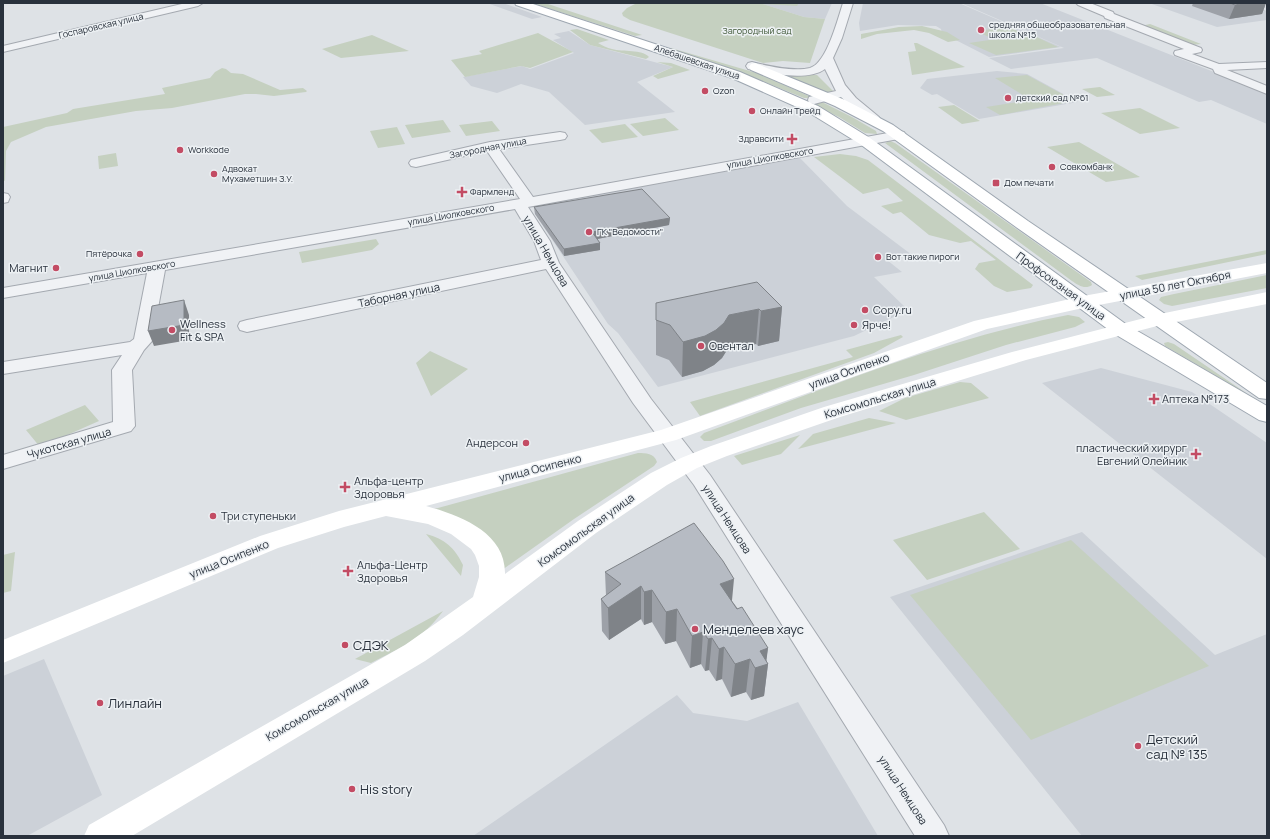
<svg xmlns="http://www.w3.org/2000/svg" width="1270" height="839" viewBox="0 0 1270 839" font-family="Manrope,sans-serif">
	<rect width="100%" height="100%" fill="#dee2e6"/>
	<path fill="#ccd1d8" d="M487,3H503L542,17L532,19Z
		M760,3H832L825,19L804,17Z
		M863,3H959L1061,47L989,57L942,33L941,29L936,26L898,25L860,31L859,23Z
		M961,3H1040L1267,93V124L1211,100L1199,102L1097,58L1011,69L989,58L1064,48Z
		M1149,3H1244L1267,11V20L1217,27Z
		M569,31L590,45L673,67L637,82L675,112L585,125L549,92L521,84L497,93L471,86L463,77L522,66L530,69L574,53L553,40L561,38L554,34Z
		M997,71L1027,74L1078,102L979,119L937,94L932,95L920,88L927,79Z
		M800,158L847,206L912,255L887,260L902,272L874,277L908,310L854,336L658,387L618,333L608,324L535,214L534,206Z
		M1101,368L1192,392L1267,443V559L1042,383Z
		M1082,532L1215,655L1267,634V836H1082L890,597Z
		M44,659L102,795L27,836H3V676Z
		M677,695L693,713L747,721L798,702L878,836H473Z"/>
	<path fill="#c5d0c0" d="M532,3H545L642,35L635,36Z
		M637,3H799L797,6L763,4L804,17L825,19L810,63L783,61L763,63L630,20L623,16L622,13L627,8Z
		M1150,24L1201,44L1192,45L1141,26Z
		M922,26L947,32L960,40L948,42L929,33L914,30L877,34L861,39V34L899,27Z
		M1009,27L1022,33L989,37L976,31Z
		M577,29L609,40L598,43C602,45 607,48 612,49C623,52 642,49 649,57L646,59L590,45L570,30Z
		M538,33L573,52L530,68L521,66L465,77L451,60L482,54L479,51Z
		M1030,34L1058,47L996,55L969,43Z
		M372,35L409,51L341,58L322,49Z
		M914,43H917L965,67L912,75L908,52L916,51Z
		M671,48L760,74L811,97L810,98H804L735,70L669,49Z
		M657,62L671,63L690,70L658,79L653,76L673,67Z
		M222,68L226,69L231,73L243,74L280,90L303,88L307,91L306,92L274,96L256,94H245L172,108L136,111L46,127L11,142L6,151L5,181L3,180V127L67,113L73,109L165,94L162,88L210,78L215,72Z
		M779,73L817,75L834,92L828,94Z
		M1027,75L1075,101L1000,115L986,107L1031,100L995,78Z
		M1100,87L1115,95L1097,97L1082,89Z
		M805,101H820L852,117L876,131L877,134L865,133L839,117Z
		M954,105L980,121L962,124L938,107Z
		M1140,108L1180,128L1140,134L1101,113Z
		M665,118L679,130L643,136L630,124Z
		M443,120L451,132L412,138L405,125Z
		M492,121L500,131L466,136L459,125Z
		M625,124L638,137L602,143L589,130Z
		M397,127L405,144L378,148L370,131Z
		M890,141L895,143L1091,282L1092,285C1085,290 1078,285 1072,281L885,143Z
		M1079,142L1140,177L1106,182L1047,147Z
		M116,153L118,166L99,169L98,156Z
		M840,154L856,156L868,160L1033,285L1031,288L1007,292L994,286L975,269L979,263L996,260L971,241L960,243L929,235L901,212L893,214L881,206L903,201L888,188L863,194L814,157Z
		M376,239L379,244L372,250L302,263L299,252Z
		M1267,250V254L1142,280L1135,276Z
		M1267,275V288L1172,306L1164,304L1159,300L1161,297L1174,294Z
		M1068,315L1079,317L1085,322L1075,327L1006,345L914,375L801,408L711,441H704L700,437L704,433C824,389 942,339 1068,315Z
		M901,335L903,337L874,353L700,416L690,402L853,357L846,350Z
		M1168,342L1174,344L1252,397L1165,346L1164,343Z
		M430,351L468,369L431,396L416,363Z
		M960,382L971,383L989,398L906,420L879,411L905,398Z
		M85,405L99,421L40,447L26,430Z
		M869,418L896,423L798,449L813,434Z
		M800,435L781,454L742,465L734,456Z
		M638,453C646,453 654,453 657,462L654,466L574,519L502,570L427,511Z
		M984,512L1020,549L927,580L893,540Z
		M426,534C445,539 455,548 463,565L461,576Z
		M1071,540L1209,666L1031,740L910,595Z
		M15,552L11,591L3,593V555Z
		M443,611C424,638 400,648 371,663L355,659Z"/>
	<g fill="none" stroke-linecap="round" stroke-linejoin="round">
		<g stroke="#a4a9b0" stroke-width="2">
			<path id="minor" d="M186,3H203L198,6L3,52V46Z
				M1076,3H1090L1113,12L1114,14L1201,48L1202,50L1201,52L1192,54L1219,64L1267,62V68L1227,70L1267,86V94L1215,73L1213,69L1175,55L1174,53L1175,51L1184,49L1105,18L1104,16L1078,5Z
				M899,131L904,132L906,135L904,138L528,207L550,241L559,263L651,399L710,475L944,825L949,836H915L694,485L633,403L546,269L247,332L240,330L238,326L240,322L247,320L541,260L534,241L515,209L165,270L152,341L144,350L132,370L135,426L131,431L3,469V455L113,422L112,370L122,355L3,374V362L130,342L134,339L147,273L3,298V288L520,199L487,151L416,167L411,166L409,163L411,160L490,142L560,132L565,133L567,136L565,139L560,140L499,149L533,197Z
				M3,193L8,194L10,197L8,202L3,203Z"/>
		</g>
		<g stroke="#a4a9b0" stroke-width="2">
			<path id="tertiary" d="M843,3H853L842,38L833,58L845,85L856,98L879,117L881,120L879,123H869L841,97L814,104L809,103L808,100L809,97L836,91L825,69C808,82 767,73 748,69L746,66L748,63L752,62C768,66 794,72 810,68C827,63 838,18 843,3Z"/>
		</g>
		<g stroke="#9ea7b1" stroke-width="2">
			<path id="primary" d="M515,3H530L740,72L818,106L870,138L1127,325L1267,406V422L1259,420L1113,333L860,144L808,112L732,78L516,5Z
				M755,63L845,100L893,125L1028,221L1267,383V399L1259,398L1016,227L883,131L835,106L751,70L749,67L751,64Z"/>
		</g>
		<use href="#minor" fill="#f0f2f5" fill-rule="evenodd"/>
		<use href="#tertiary" fill="#f0f2f5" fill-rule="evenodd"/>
		<path fill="#fff" fill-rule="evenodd" d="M1267,263V273L1083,308L987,329L676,440L426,506C459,515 506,532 505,574L578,521L651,473L681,458L711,446L824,407L1012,352L1160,314L1267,292V304L1161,325L1026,360L840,417L727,456L697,468L667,485L596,533L463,635L425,661L132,836H84L89,825L405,645L473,597L479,577V566L475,555L471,549L451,534L428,524L386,516L344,527L278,548L3,663V640L260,536L339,511L661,430L974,321L1083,296Z"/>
		<use href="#primary" fill="#fff" fill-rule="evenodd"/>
	</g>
	<path fill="#9da1a8" d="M1193,3H1266L1262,14L1229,19L1192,6Z
		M534,207L670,218L669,225L597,239L600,243V250L564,256L535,214Z
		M656,303L782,307L779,341L758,346L756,344L727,350L722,358L714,365L703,371L682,377L669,360L656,355Z
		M605,572L732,601L768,648L766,660L768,664L764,696L751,700L746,692L731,697L722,679L716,681L709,670L705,671L701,664L690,668L676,641L665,644L652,622L644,625L641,619L609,640L602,631L601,599L606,596Z"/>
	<path fill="#7f8388" d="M1246,3H1266L1262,14L1229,19L1235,5Z
		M670,218L669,225L592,240V232Z
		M600,243V250L564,256V249Z
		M184,300L189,315V340L154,346L148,331Z
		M782,307L779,341L758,346L761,311Z
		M759,309L756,344L727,350L722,358L714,365L703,371L682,377L683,342L729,315Z
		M734,579L731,611L720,584Z
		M641,586V619L609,640L608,608Z
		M652,590V622L644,625V592Z
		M677,609L676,641L665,644L666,612Z
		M703,632L701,664L690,668L692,636Z
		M712,638L709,670L705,671L708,639Z
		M724,647L722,679L716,681L719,649Z
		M768,648L766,664H768L764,696L751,700L755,668L760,651Z
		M750,659L746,692L731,697L735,664Z"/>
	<path fill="#b6bbc3" stroke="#7f8388" d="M1230,3H1246L1235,5Z
		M642,189L670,218L592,232L600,243L564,249L534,207Z
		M757,282L782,307L761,311L759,309L729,315L724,323L716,330L705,336L683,342L670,325L656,320V303Z
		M184,300V325L148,331L152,306Z
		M694,523L723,561L734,579L720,584L737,609L742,607L768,648L760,651L768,664L755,668L750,659L735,664L724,647L719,649L712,638L708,639L703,632L692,636L677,609L666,612L652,590L644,592L641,586L608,608L601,599L621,584L605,572Z"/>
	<g fill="#c34c64" stroke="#edf1f4" stroke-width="1.5">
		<circle cx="981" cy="30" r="4"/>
		<circle cx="705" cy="91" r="4"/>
		<circle cx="1008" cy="98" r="4"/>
		<circle cx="752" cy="111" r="4"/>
		<path d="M790 133h4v4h4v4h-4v4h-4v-4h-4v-4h4z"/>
		<circle cx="180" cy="150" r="4"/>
		<circle cx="1052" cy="167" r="4"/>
		<circle cx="214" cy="174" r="4"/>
		<rect x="992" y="179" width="8" height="8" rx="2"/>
		<path d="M460 186h4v4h4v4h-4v4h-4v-4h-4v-4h4z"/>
		<circle cx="589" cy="232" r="4"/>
		<circle cx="140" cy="254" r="4"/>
		<circle cx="878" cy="257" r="4"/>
		<circle cx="56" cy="268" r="4"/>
		<circle cx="865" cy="310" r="4"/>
		<circle cx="854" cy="325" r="4"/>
		<circle cx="172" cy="330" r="4"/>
		<circle cx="701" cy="346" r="4"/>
		<path d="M1152 393h4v4h4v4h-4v4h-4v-4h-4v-4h4z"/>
		<circle cx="526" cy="443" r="4"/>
		<path d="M1194 448h4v4h4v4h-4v4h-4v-4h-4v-4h4z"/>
		<path d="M343 481h4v4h4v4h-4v4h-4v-4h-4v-4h4z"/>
		<circle cx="213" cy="516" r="4"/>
		<path d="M346 565h4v4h4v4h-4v4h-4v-4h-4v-4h4z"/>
		<circle cx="695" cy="629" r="4"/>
		<circle cx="345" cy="645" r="4"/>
		<circle cx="100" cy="703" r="4"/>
		<circle cx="1138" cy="746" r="4"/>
		<circle cx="352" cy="789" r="4"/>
	</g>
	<g text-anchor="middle" stroke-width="3" stroke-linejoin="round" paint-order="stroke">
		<g font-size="9" fill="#29313c" stroke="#edf1f4" text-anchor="start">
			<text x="989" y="28">средняя общеобразовательная<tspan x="989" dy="10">школа №15</tspan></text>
			<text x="713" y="94">Ozon</text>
			<text x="1016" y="101">детский сад №61</text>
			<text x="760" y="114">Онлайн Трейд</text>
			<text x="784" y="142" text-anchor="end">Здравсити</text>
			<text x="188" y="153">Workkode</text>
			<text x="1060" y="170">Совкомбанк</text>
			<text x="222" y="172">Адвокат<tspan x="222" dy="10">Мухаметшин З.У.</tspan></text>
			<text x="1004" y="186">Дом печати</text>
			<text x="470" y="195">Фармленд</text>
			<text x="597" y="235">ГК "Ведомости"</text>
			<text x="132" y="257" text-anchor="end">Пятёрочка</text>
			<text x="886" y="260">Вот такие пироги</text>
		</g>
		<g font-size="9" fill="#29313c" stroke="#edf1f4">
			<text transform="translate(101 26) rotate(-13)" y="3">Госпаровская улица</text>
			<text transform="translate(697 62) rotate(19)" y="3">Алебашевская улица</text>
			<text transform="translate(488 148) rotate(-11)" y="3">Загородная улица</text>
			<text transform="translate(770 158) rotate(-10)" y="3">улица Циолковского</text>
			<text transform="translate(451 215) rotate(-10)" y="3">улица Циолковского</text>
			<text transform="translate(132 271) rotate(-10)" y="3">улица Циолковского</text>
		</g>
		<g font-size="9" fill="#3f5737" stroke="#edf1f4">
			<text x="757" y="34">Загородный сад</text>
		</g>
		<g font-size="11" fill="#29313c" stroke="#edf1f4">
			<text transform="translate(546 251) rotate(60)" y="4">улица Немцова</text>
			<text transform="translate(1175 285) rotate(-11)" y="4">улица 50 лет Октября</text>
			<text transform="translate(1061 286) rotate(36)" y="4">Профсоюзная улица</text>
			<text transform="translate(399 295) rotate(-12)" y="4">Таборная улица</text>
			<text transform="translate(849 371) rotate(-20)" y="4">улица Осипенко</text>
			<text transform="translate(880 398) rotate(-17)" y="4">Комсомольская улица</text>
			<text transform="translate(69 443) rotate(-16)" y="4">Чукотская улица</text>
			<text transform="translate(540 468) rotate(-14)" y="4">улица Осипенко</text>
			<text transform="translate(727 519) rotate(57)" y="4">улица Немцова</text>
			<text transform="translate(586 530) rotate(-36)" y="4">Комсомольская улица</text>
			<text transform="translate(229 559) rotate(-22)" y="4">улица Осипенко</text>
			<text transform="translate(317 709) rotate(-30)" y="4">Комсомольская улица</text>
			<text transform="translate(903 790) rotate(57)" y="4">улица Немцова</text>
		</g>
		<g font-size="11" fill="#29313c" stroke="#edf1f4" text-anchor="start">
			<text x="48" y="272" text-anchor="end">Магнит</text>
			<text x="873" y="314">Copy.ru</text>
			<text x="180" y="328">Wellness<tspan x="180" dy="13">Fit &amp; SPA</tspan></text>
			<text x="862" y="329">Ярче!</text>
			<text x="709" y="350">Овентал</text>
			<text x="1162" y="403">Аптека №173</text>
			<text x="518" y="447" text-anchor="end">Андерсон</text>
			<text x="1187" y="452" text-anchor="end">пластический хирург<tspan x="1187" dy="13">Евгений Олейник</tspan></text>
			<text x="354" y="485">Альфа-центр<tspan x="354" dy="13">Здоровья</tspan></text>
			<text x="221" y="520">Три ступеньки</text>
			<text x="357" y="569">Альфа-Центр<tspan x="357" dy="13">Здоровья</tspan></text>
		</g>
		<g font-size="13" fill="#29313c" stroke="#edf1f4" text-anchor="start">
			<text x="703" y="634">Менделеев хаус</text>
			<text x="353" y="650">СДЭК</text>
			<text x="108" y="708">Линлайн</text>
			<text x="1146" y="744">Детский<tspan x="1146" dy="15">сад № 135</tspan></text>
			<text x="360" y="794">His story</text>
		</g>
	</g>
	<rect width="1270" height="839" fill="none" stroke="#29313c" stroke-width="8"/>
</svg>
